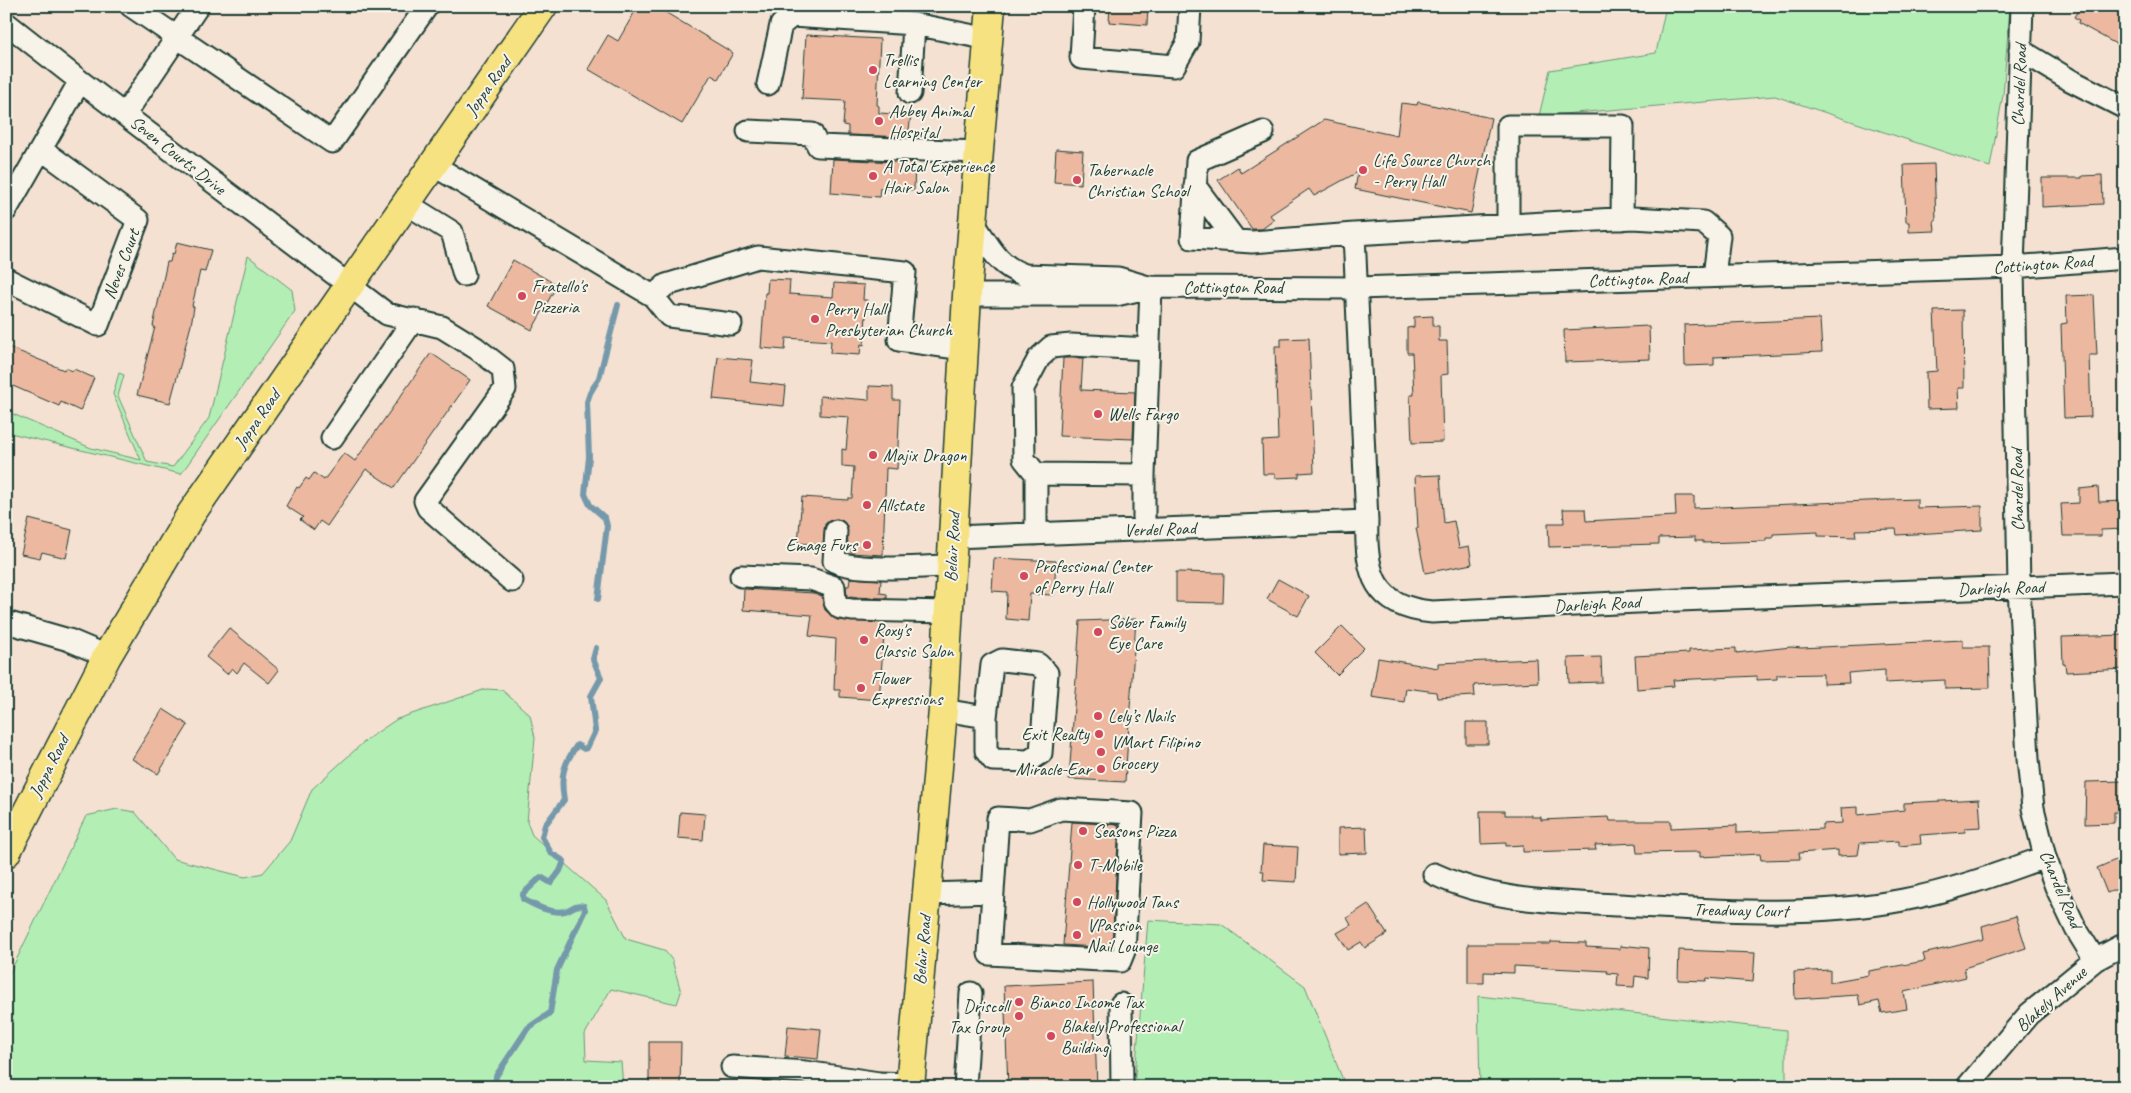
<svg xmlns="http://www.w3.org/2000/svg" width="2131" height="1093" viewBox="0 0 2131 1093" font-family="Caveat,sans-serif">
	<rect width="100%" height="100%" fill="#f4e1d2"/>
	<filter id="ink" filterUnits="userSpaceOnUse"><feTurbulence type="fractalNoise" baseFrequency=".02" numOctaves="2"/><feDisplacementMap in="SourceGraphic" scale="10" xChannelSelector="R" yChannelSelector="G"/><feConvolveMatrix kernelMatrix="1 2 1 2 8 2 1 2 1" color-interpolation-filters="sRGB"/></filter>
	<g filter="url(#ink)">
		<path fill="#b3efb5" stroke="#699674" d="M1666,6H2010L2003,95L1990,167L1775,96L1539,116L1550,70L1656,53Z
			M248,256L292,290L295,311L181,474L6,432V411L91,448L141,460L113,394L119,373L124,375L118,396L147,462L173,467L209,418Z
			M486,689L502,690L530,715L535,738L527,822L532,835L606,900L626,939L664,950L672,960L681,992L677,1004L611,989L585,1034L586,1060L621,1062L623,1087H6V981L86,816L117,809L135,812L174,859L245,877L263,873L290,841L312,789L366,740L397,719Z
			M1148,920L1221,924L1305,986L1343,1080V1087H1134Z
			M1478,996L1786,1030V1087H1480Z"/>
		<g fill="none" stroke-linecap="round" stroke-linejoin="round">
			<path stroke="#7499aa" stroke-width="6" d="M598,599L607,526L605,518L590,505L585,494L589,457L587,402L590,393L599,378L618,305
				M495,1087L496,1076L528,1028L550,1013L557,970L585,910L584,906C576,903 572,909 565,911C550,914 536,906 523,899V894L541,877L551,883L560,871L564,861L551,853L542,837L545,825L564,800C560,776 563,765 577,745L584,749L587,748L595,731L591,696L601,678L593,659L596,648"/>
		</g>
		<path fill="#edb8a0" stroke="#1f3d34" d="M638,6H655L733,53L718,79L711,75L682,124L588,69L608,35L618,41Z
			M1110,6H1148L1147,25L1109,22Z
			M2081,6H2125V49L2078,23L2079,20L2074,17Z
			M806,35L880,39L877,105L879,106V113L911,115L908,137L848,135V126L843,125L845,101L802,99Z
			M1418,102L1491,118L1471,213L1355,189L1358,172L1314,196L1309,189L1270,215L1274,220L1262,229H1252L1218,180L1238,167L1241,173L1324,120L1397,136L1401,103L1417,105Z
			M1056,149L1083,151L1081,184L1054,182Z
			M833,159L915,163L914,190L880,188L879,197L831,193Z
			M1934,164L1936,221H1934L1935,231L1909,232V222H1906L1904,165Z
			M2102,175L2103,204L2042,207V178H2082V176Z
			M177,242L211,250L205,272L200,271L192,306L194,307L191,325L170,403L137,395L155,327L153,326L167,262H170L172,253L174,254Z
			M513,260L557,285L532,330L488,306Z
			M768,279L790,280L789,294L833,297L834,283L864,285L863,300H867L864,345L861,344L860,355L830,353L831,341L786,338L785,350L761,348L765,293H767Z
			M2094,295L2097,355H2089L2091,417L2064,418L2061,324L2067,323L2066,296Z
			M1963,310L1964,388H1958L1959,408L1927,409L1926,372L1937,371L1934,311Z
			M1433,316V326H1439V341H1447L1448,374L1441,375L1443,442L1412,443L1410,395H1414L1412,353H1407V328L1414,327V317Z
			M1820,319L1822,352L1714,357V365L1685,366L1684,325Z
			M1649,326L1650,359L1565,362L1564,330Z
			M1309,338L1314,472L1299,473V477L1275,478V474H1263L1262,441L1278,440L1275,346H1281V339Z
			M6,346L64,370L65,368L73,371L74,369L94,378L80,411L61,402L59,406L6,383Z
			M431,353L470,380L394,488L366,469L327,526L320,521L314,530L300,520L303,517L286,506L297,487L299,488L306,478L309,480L314,473L324,480L344,453L355,461Z
			M718,357L753,360L750,382L786,386L784,406L713,399Z
			M1063,358H1083L1081,390L1135,392L1133,439L1059,436Z
			M869,386L893,387V400H900L897,469L886,468L883,555L851,553V547L848,546L847,526L843,521L837,519L830,520L825,524L823,545L798,543L802,497L848,500V498H852L854,467L842,466V449L846,450L849,417L820,415V396L869,400Z
			M1440,475L1444,523L1454,521L1459,548L1469,546L1472,564L1425,573L1416,528H1418L1415,476Z
			M2098,487L2099,502L2125,501V529L2101,530V536H2063L2061,504L2079,503V489Z
			M1675,496H1694V508L1917,499V508L1982,506V530L1897,535L1896,529L1855,530L1856,537L1818,536V532L1773,534V538H1766V541L1703,543V541H1695V537L1659,538V544L1549,547L1548,523H1564L1563,509H1585L1586,521L1676,516Z
			M29,519L72,530L66,558L42,552L40,558L21,554Z
			M994,558L1056,561L1054,595L1030,594L1028,621L1006,619L1007,592L992,591Z
			M1176,572L1224,573L1223,603L1176,602Z
			M850,578L881,580L880,593L887,594V598L847,597L846,586H849Z
			M1278,579L1309,596L1298,616L1267,599Z
			M744,589L814,593L822,596L825,610L837,620L885,623L879,700L840,697V690H834L836,639L809,636L812,615L743,610Z
			M1136,619L1125,782L1069,779L1080,621Z
			M1342,626L1364,648L1337,675L1315,653Z
			M229,628L279,670L269,683L244,663L237,673L232,668L227,674L206,657Z
			M2125,635V669L2066,672L2065,664H2063L2062,637Z
			M1963,640V647H1989L1990,688L1945,689V680L1885,683V670L1848,673L1849,683L1823,684V674L1777,675V679L1757,680V676L1673,680L1674,686L1637,689L1635,656L1689,653V650L1736,648V653L1791,647L1801,648Z
			M1601,657L1602,682L1569,683L1568,658Z
			M1378,658L1438,668V663L1537,659L1538,682L1474,685L1475,696L1437,698L1436,692L1406,688L1404,702L1372,697Z
			M163,709L188,725L158,774L132,759Z
			M1466,722H1488V744H1466Z
			M2125,781V797H2121L2122,812H2114V823L2085,824L2086,782Z
			M1979,799L1981,827L1965,828V832L1920,835L1921,844L1899,846V841L1860,843L1858,855L1838,856V850L1799,853L1800,859L1761,860L1760,854L1700,857V852L1637,853L1636,843L1595,845L1596,850L1523,852V845L1506,846V843L1481,844L1480,811H1505V815H1531V817H1541V820L1609,817L1610,821H1671V828L1737,825V833L1822,829V824L1842,823L1841,808L1858,807V815L1904,810V803Z
			M680,812L705,814L703,840L678,838Z
			M1072,822L1119,825L1112,948L1063,945Z
			M1366,827L1367,853L1338,854V828Z
			M1263,845L1298,847L1296,882L1263,880L1264,871H1261Z
			M2125,856V886L2107,893L2097,868Z
			M1368,904L1387,934L1365,948L1361,942L1348,950L1337,933L1351,925L1347,918Z
			M2016,916L2026,948L1964,968L1966,977L1904,992L1907,1009L1882,1013L1879,1001L1860,1005L1858,995L1795,999L1794,972L1830,970V982L1869,975V971L1925,961L1923,954L1984,939L1982,926Z
			M1551,942L1586,943V947L1620,949V946L1629,947V946L1649,948L1648,978L1635,976L1634,987L1617,986L1618,974L1607,973L1608,971L1514,966V973L1484,972V983H1468V944H1550Z
			M1679,950L1755,953L1753,982L1707,978L1706,981L1678,980Z
			M1093,982L1097,1087H1008L1004,986Z
			M788,1026L821,1029L818,1059L785,1056Z
			M649,1042H681L680,1087H649Z"/>
		<g fill="none" stroke-linecap="round" stroke-linejoin="round">
			<g stroke="#1f3d34" stroke-width="25">
				<path id="minor" d="M131,6L332,142L427,6
					M1084,6L1081,58L1174,66L1188,42L1190,6
					M2022,6L2013,267L2019,587L2028,759L2033,808L2045,857L2056,887L2076,929L2095,960
					M6,23L80,81L387,314L442,327L476,348L503,369L505,389L425,501L428,508L512,581
					M2020,50L2070,80L2125,108
					M768,84L781,25L792,16L914,24L989,39
					M910,93L914,24
					M125,114L198,6
					M748,131L812,134L818,146L979,152
					M1263,132L1197,161L1192,238L1252,242L1354,234
					M433,165L653,296L666,285L758,257L905,272L899,340L964,349
					M1195,186L1236,241
					M407,204L452,232L464,275
					M6,210L80,81
					M973,222C989,245 997,266 1025,275L1118,278L1148,287
					M1508,225V126H1623L1622,219
					M1714,276L1719,236L1703,222L1633,218L1354,234L1367,521C1365,573 1374,607 1432,612L1679,600L2125,583
					M6,279L98,325L138,220L41,149
					M967,295H1116L1151,287L1357,288L2013,267L2125,258
					M653,296L669,316L731,324
					M332,438L414,319
					M1036,474L1024,459L1023,388L1039,358L1051,347L1071,345L1149,349
					M1144,475L1151,287
					M836,531L834,561C862,573 919,566 951,566
					M1036,534V474L1144,475V530
					M953,537L1367,521
					M741,576L811,579L834,587L835,602L840,608L852,610L949,612
					M6,622L69,640L107,656
					M943,710L986,717L992,665L1002,660L1038,664L1047,673L1041,753L1029,761L993,760L986,751V717
					M1434,874C1493,902 1556,902 1619,905C1714,910 1809,918 1903,900C1952,891 1998,874 2045,857
					M927,894L993,892L989,954L1120,961L1124,951L1132,813L1061,809L1030,820L998,818L993,892
					M1121,1004L1122,1087
					M732,1067L805,1072L879,1083L911,1084
					M965,1087L971,993
					M1967,1087L2029,1014L2095,960L2125,944"/>
			</g>
			<g stroke="#1f3d34" stroke-width="31">
				<path id="major" d="M6,853L107,656L191,514L543,6"/>
			</g>
			<g stroke="#1f3d34" stroke-width="31">
				<path id="highway" d="M910,1087L943,710L967,295L991,6"/>
			</g>
			<use href="#minor" stroke="#f7f3e8" stroke-width="21"/>
			<use href="#major" stroke="#f7e281" stroke-width="28"/>
			<use href="#highway" stroke="#f7e281" stroke-width="28"/>
		</g>
	</g>
	<g fill="#d1495b" stroke="#f7f3e8" stroke-width="2">
		<circle cx="873" cy="70" r="5"/>
		<circle cx="879" cy="121" r="5"/>
		<circle cx="1363" cy="170" r="5"/>
		<circle cx="873" cy="176" r="5"/>
		<circle cx="1077" cy="180" r="5"/>
		<circle cx="522" cy="296" r="5"/>
		<circle cx="815" cy="319" r="5"/>
		<circle cx="1098" cy="414" r="5"/>
		<circle cx="873" cy="455" r="5"/>
		<circle cx="867" cy="505" r="5"/>
		<circle cx="867" cy="545" r="5"/>
		<circle cx="1024" cy="576" r="5"/>
		<circle cx="1098" cy="632" r="5"/>
		<circle cx="864" cy="640" r="5"/>
		<circle cx="861" cy="688" r="5"/>
		<circle cx="1098" cy="716" r="5"/>
		<circle cx="1099" cy="734" r="5"/>
		<circle cx="1101" cy="752" r="5"/>
		<circle cx="1101" cy="769" r="5"/>
		<circle cx="1083" cy="831" r="5"/>
		<circle cx="1078" cy="865" r="5"/>
		<circle cx="1077" cy="902" r="5"/>
		<circle cx="1077" cy="935" r="5"/>
		<circle cx="1019" cy="1002" r="5"/>
		<circle cx="1019" cy="1016" r="5"/>
		<circle cx="1051" cy="1036" r="5"/>
	</g>
	<g text-anchor="middle" stroke-width="4" stroke-linejoin="round" paint-order="stroke">
		<g font-size="18" fill="#1f3d34" stroke="#f7f3e8" text-anchor="start">
			<text x="883" y="66">Trellis<tspan x="883" dy="21">Learning Center</tspan></text>
			<text x="889" y="117">Abbey Animal<tspan x="889" dy="21">Hospital</tspan></text>
			<text x="1373" y="166">Life Source Church<tspan x="1373" dy="21">- Perry Hall</tspan></text>
			<text x="883" y="172">A Total Experience<tspan x="883" dy="21">Hair Salon</tspan></text>
			<text x="1087" y="176">Tabernacle<tspan x="1087" dy="21">Christian School</tspan></text>
			<text x="532" y="292">Fratello's<tspan x="532" dy="21">Pizzeria</tspan></text>
			<text x="825" y="315">Perry Hall<tspan x="825" dy="21">Presbyterian Church</tspan></text>
			<text x="1108" y="420">Wells Fargo</text>
			<text x="883" y="461">Majix Dragon</text>
			<text x="877" y="511">Allstate</text>
			<text x="857" y="551" text-anchor="end">Emage Furs</text>
			<text x="1034" y="572">Professional Center<tspan x="1034" dy="21">of Perry Hall</tspan></text>
			<text x="1108" y="628">Sober Family<tspan x="1108" dy="21">Eye Care</tspan></text>
			<text x="874" y="636">Roxy's<tspan x="874" dy="21">Classic Salon</tspan></text>
			<text x="871" y="684">Flower<tspan x="871" dy="21">Expressions</tspan></text>
			<text x="1108" y="722">Lely’s Nails</text>
			<text x="1089" y="740" text-anchor="end">Exit Realty</text>
			<text x="1111" y="748">VMart Filipino<tspan x="1111" dy="21">Grocery</tspan></text>
			<text x="1091" y="775" text-anchor="end">Miracle-Ear</text>
			<text x="1093" y="837">Seasons Pizza</text>
			<text x="1088" y="871">T-Mobile</text>
			<text x="1087" y="908">Hollywood Tans</text>
			<text x="1087" y="931">VPassion<tspan x="1087" dy="21">Nail Lounge</tspan></text>
			<text x="1029" y="1008">Bianco Income Tax</text>
			<text x="1009" y="1012" text-anchor="end">Driscoll<tspan x="1009" dy="21">Tax Group</tspan></text>
			<text x="1061" y="1032">Blakely Professional<tspan x="1061" dy="21">Building</tspan></text>
		</g>
		<g font-size="18" fill="#1f3d34" stroke="#f7f3e8">
			<text transform="translate(2019 85) rotate(-88)" y="6">Chardel Road</text>
			<text transform="translate(488 86) rotate(-55)" y="6">Joppa Road</text>
			<text transform="translate(178 155) rotate(38)" y="6">Seven Courts Drive</text>
			<text transform="translate(121 264) rotate(-69)" y="6">Neves Court</text>
			<text transform="translate(2043 264) rotate(-4)" y="6">Cottington Road</text>
			<text transform="translate(1638 279) rotate(-2)" y="6">Cottington Road</text>
			<text x="1233" y="293">Cottington Road</text>
			<text transform="translate(257 419) rotate(-55)" y="6">Joppa Road</text>
			<text transform="translate(2017 490) rotate(-91)" y="6">Chardel Road</text>
			<text transform="translate(1160 529) rotate(-2)" y="6">Verdel Road</text>
			<text transform="translate(952 547) rotate(-87)" y="6">Belair Road</text>
			<text transform="translate(2001 588) rotate(-2)" y="6">Darleigh Road</text>
			<text transform="translate(1597 604) rotate(-3)" y="6">Darleigh Road</text>
			<text transform="translate(49 766) rotate(-63)" y="6">Joppa Road</text>
			<text transform="translate(2061 889) rotate(67)" y="6">Chardel Road</text>
			<text transform="translate(1741 910) rotate(1)" y="6">Treadway Court</text>
			<text transform="translate(922 950) rotate(-85)" y="6">Belair Road</text>
			<text transform="translate(2051 999) rotate(-42)" y="6">Blakely Avenue</text>
		</g>
	</g>
	<rect width="2131" height="1093" fill="none" stroke="#f7f3e8" stroke-width="25"/>
	<rect x="12" y="12" width="2106" height="1068" fill="none" stroke="#1f3d34" stroke-width="2" filter="url(#ink)"/>
</svg>
